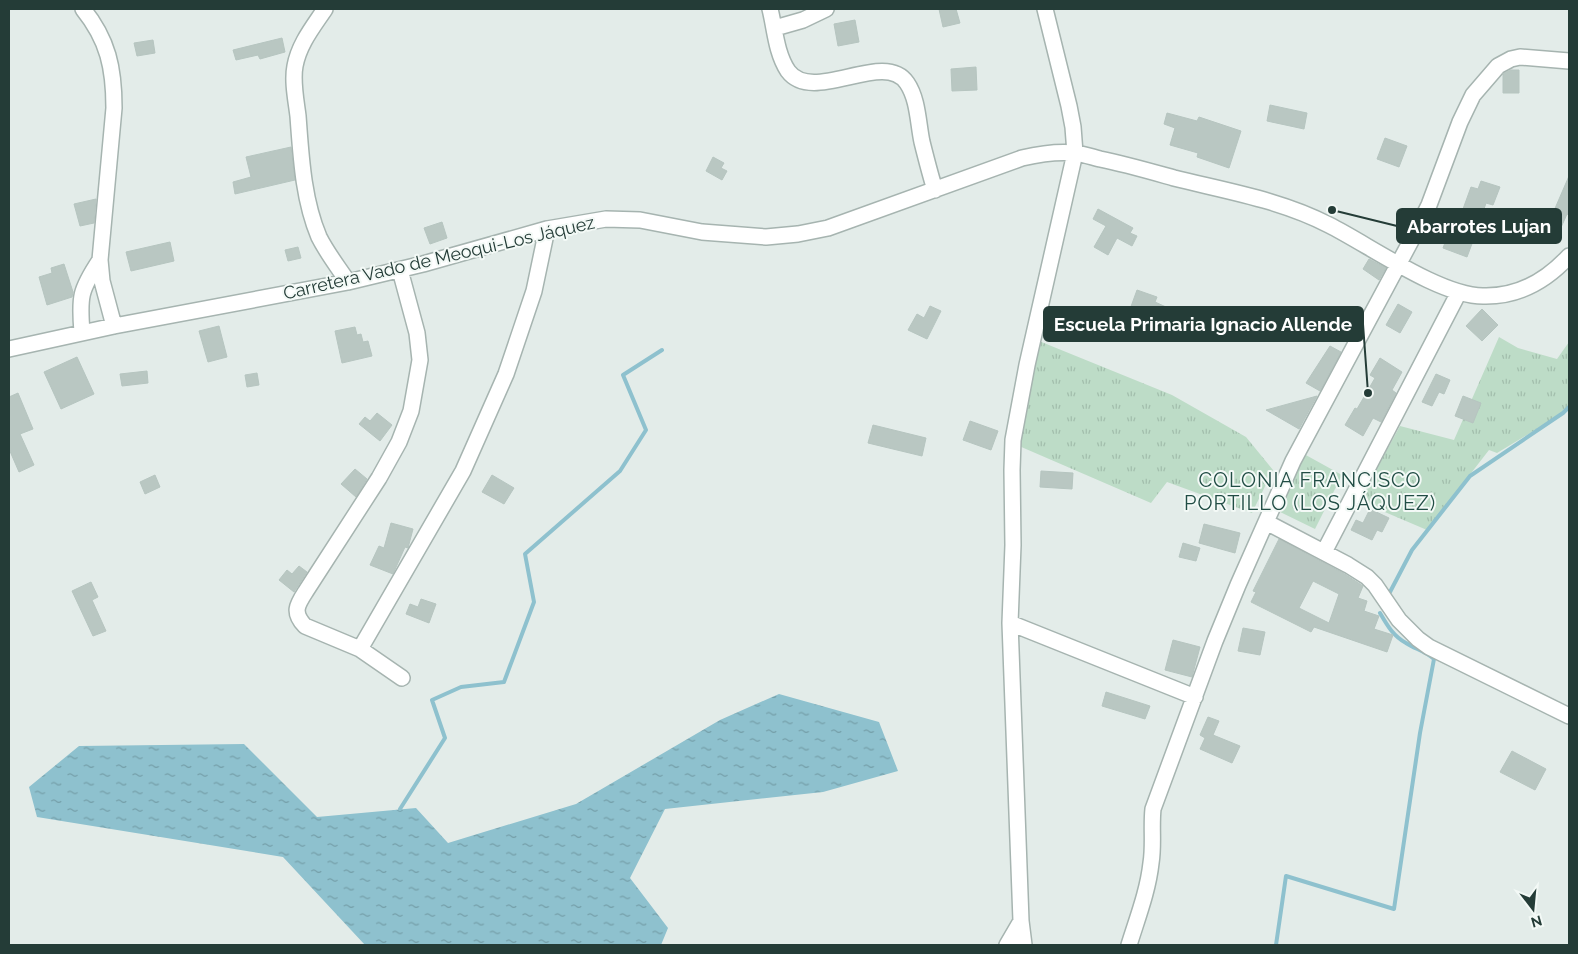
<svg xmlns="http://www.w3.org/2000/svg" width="1578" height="954" viewBox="0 0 1578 954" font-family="Raleway,sans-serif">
	<defs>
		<pattern id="grass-tufts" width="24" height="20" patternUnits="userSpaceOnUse" patternTransform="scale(1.25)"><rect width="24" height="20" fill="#bddcc7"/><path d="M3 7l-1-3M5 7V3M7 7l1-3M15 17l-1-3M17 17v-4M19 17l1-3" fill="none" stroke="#a2beac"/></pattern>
		<pattern id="water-ripples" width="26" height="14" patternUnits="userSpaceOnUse" patternTransform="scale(1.25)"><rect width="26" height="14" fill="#8ec1ce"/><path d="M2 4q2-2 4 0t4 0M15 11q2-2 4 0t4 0" fill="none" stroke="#749ea8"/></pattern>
	</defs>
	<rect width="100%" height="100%" fill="#e3ece9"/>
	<path fill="url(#grass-tufts)" d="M1499,337L1518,348L1557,359L1569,342V407L1563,413L1497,453L1489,450L1427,530L1359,501L1400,426L1454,440Z
		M1039,341L1172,395L1246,437L1273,470L1252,513L1167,482L1151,503L1019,446L1027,396Z
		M1304,454L1342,475L1315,529L1276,510Z"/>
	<path fill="url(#water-ripples)" d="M779,694L879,722L898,771L823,792L665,809L630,878L668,928L661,945H365L283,857L37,817L29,787L79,746L244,744L317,817L416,808L448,843L576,804L720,720Z"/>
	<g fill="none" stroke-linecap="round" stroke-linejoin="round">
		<path stroke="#8ec1ce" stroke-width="4" d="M1390,592L1412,550L1470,476L1563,413L1569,407
			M400,809L445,738L432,700L461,687L504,682L534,602L525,554L620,471L646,430L623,375L662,350
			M1276,945L1286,876L1394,909L1420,733L1434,659C1425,651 1415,649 1406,643C1393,636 1387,625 1380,613"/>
	</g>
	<path fill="#b9c7c2" stroke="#b6c5c0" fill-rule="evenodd" d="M939,9H956L960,23L943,27Z
		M855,20L859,42L838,46L834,24Z
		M282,38L285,52L260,59L258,55L236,60L233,50Z
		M153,40L155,53L137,56L134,43Z
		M976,67L977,90L952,91L951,69Z
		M1511,70H1519V93H1503V74Z
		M1270,105L1307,113L1304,129L1267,121Z
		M1167,113L1197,121L1199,117L1241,131L1229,168L1197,157L1198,153L1170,145L1175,128L1164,124Z
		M1385,138L1407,146L1399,167L1377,159Z
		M291,147L295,180L235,194L233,182L251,177L246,157Z
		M713,157L724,163L721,168L727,171L722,180L706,171Z
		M1569,176V215L1567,214L1559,232L1547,227Z
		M1481,181L1500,187L1493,205L1486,203L1482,215L1463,209L1471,187L1478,189Z
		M96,199L94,223L80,226L74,204Z
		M1098,209L1133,228L1130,233L1137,236L1132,246L1117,238L1108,255L1094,247L1106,226L1093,219Z
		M442,222L447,238L430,244L424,228Z
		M1449,232L1473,241L1467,257L1443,248Z
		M170,242L174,261L131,271L126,252Z
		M298,247L301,258L288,261L285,250Z
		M1369,259L1386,268L1379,280L1363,269Z
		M64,264L73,292L72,297L47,305L39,277L52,273L51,268Z
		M1137,290L1157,297L1155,302L1177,312L1170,330L1158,325L1160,322L1129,312Z
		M1398,304L1412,312L1400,333L1386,325Z
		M930,306L941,311L927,339L908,330L917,314L924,318Z
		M1482,309L1498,325L1482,341L1466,326Z
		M219,326L227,357L208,362L199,331Z
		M355,327L357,335L361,334L363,342L368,341L372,356L342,363L335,331Z
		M1330,346L1341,352L1320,391L1306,383Z
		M77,357L94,394L61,409L44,372Z
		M1380,358L1402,372L1392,390L1396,393L1381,422L1373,418L1363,436L1345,425L1355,408L1357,409L1375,378L1370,375Z
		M147,371L148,383L122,386L120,374Z
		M257,373L259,385L247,387L245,375Z
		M1436,374L1450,380L1444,394L1439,392L1432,406L1422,402Z
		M18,393L33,429L20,434L34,465L19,472L9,449V397Z
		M1317,396L1299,429L1266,410Z
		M1463,396L1481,403L1473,423L1455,416Z
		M377,413L392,425L380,441L359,424L365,417L370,421Z
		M970,421L998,431L991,450L963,440Z
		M873,425L926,438L922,456L868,443Z
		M355,469L367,479L356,497L341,484Z
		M1041,471L1073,473L1072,489L1040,487Z
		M155,475L160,487L145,494L140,482Z
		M492,475L514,488L504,504L482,492Z
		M1370,509L1389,518L1382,532L1377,530L1372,540L1351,530L1356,520L1363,523Z
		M391,523L413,529L408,548L405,547L393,574L370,565L379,546L384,548Z
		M1204,524L1240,533L1235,553L1199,543Z
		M1279,539L1343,573L1363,586L1358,598L1367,601L1364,611L1379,616L1374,629L1393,635L1387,652L1314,627L1311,632L1251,602L1256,592L1253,591ZM1313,581L1339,594L1329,623L1299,608Z
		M1183,543L1200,548L1196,561L1179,557Z
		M299,566L307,572L294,592L279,580L287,570L292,574Z
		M91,582L98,597L92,600L106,631L93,636L72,591Z
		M421,599L436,604L429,623L406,614L410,604L418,607Z
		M1243,628L1265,632L1260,655L1238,651Z
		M1173,640L1200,647L1192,677L1165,670Z
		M1106,692L1150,706L1145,719L1102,706Z
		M1208,717L1219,721L1213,735L1240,746L1232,763L1200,749L1205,738L1200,735Z
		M1512,751L1546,769L1535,790L1500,772Z"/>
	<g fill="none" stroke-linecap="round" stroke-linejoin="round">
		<g stroke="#a6b4b0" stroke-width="18">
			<path id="minor" d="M83,9C108,40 114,68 114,108L100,260L102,281L114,326
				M325,9C313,27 299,44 295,66C292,81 296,100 298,116C301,156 303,199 319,237C327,253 338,267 348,282
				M770,9C775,29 776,53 788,71C813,105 884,49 907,83C918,99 918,123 922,142C926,158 930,174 935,190
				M775,28L803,20L826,9
				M400,270L417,333L420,360L411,411L399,442L379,478L306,591C297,605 292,612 305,626L360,649L402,678
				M82,332C79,297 80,290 100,260
				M9,349L114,326L348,282L423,264L547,229L606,219L640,220L702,232L766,237L798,234L828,228L1022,158C1039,154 1057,151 1075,153C1083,154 1092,157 1100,159C1125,164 1149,171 1174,178C1226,191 1281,200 1329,225C1369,245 1440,296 1483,296C1518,297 1546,281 1569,256
				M1266,522L1348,565L1367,577L1375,585L1399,620L1418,639L1429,647L1569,716
				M1324,552L1459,292
				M1010,623L1195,697
				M360,649L463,471L506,374L534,291L547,229
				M1007,945L1021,921
				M1024,945L1021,921L1010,623L1013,545L1012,470L1013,440L1027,365L1075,153L1073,127L1069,106L1045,9
				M1129,945C1137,919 1148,891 1151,863C1154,845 1151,827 1153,809L1215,641L1238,585L1293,461L1413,237L1429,205L1460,122L1473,95L1498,66L1511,59L1520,57L1569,61"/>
		</g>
		<use href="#minor" stroke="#fff" stroke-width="15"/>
	</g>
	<g text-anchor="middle" stroke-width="4" stroke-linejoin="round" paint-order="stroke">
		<g font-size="18" fill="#243c37" stroke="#f3f9f6">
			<text transform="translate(439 258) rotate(-13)" y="6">Carretera Vado de Meoqui-Los Jáquez</text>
		</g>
		<g font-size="20" letter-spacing="1" fill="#214d45" stroke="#f3f9f6">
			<text x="1310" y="487">COLONIA FRANCISCO<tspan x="1310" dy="23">PORTILLO (LOS JÁQUEZ)</tspan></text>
		</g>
	</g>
	<path fill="none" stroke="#243c37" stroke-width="2" d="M1332 210L1397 226M1368 393L1363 324"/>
	<g fill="#243c37" stroke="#f3f9f6" stroke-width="2">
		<circle cx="1332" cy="210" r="5"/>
		<circle cx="1368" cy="393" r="5"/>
	</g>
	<g fill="#243c37" stroke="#243c37" stroke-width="2">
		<rect x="1397" y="209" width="164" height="34" rx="5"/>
		<rect x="1044" y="307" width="319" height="34" rx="5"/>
	</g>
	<g font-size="19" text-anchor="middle" font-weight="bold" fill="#fff">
		<text x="1479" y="233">Abarrotes Lujan</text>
		<text x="1203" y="331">Escuela Primaria Ignacio Allende</text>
	</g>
	<rect width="1578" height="954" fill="none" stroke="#243c37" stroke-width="20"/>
	<g transform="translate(1533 909) rotate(164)" stroke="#f3f9f6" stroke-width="4" paint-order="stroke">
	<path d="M0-4L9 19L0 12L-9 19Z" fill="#243c37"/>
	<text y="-8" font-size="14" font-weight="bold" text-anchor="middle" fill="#243c37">N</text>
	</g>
</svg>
